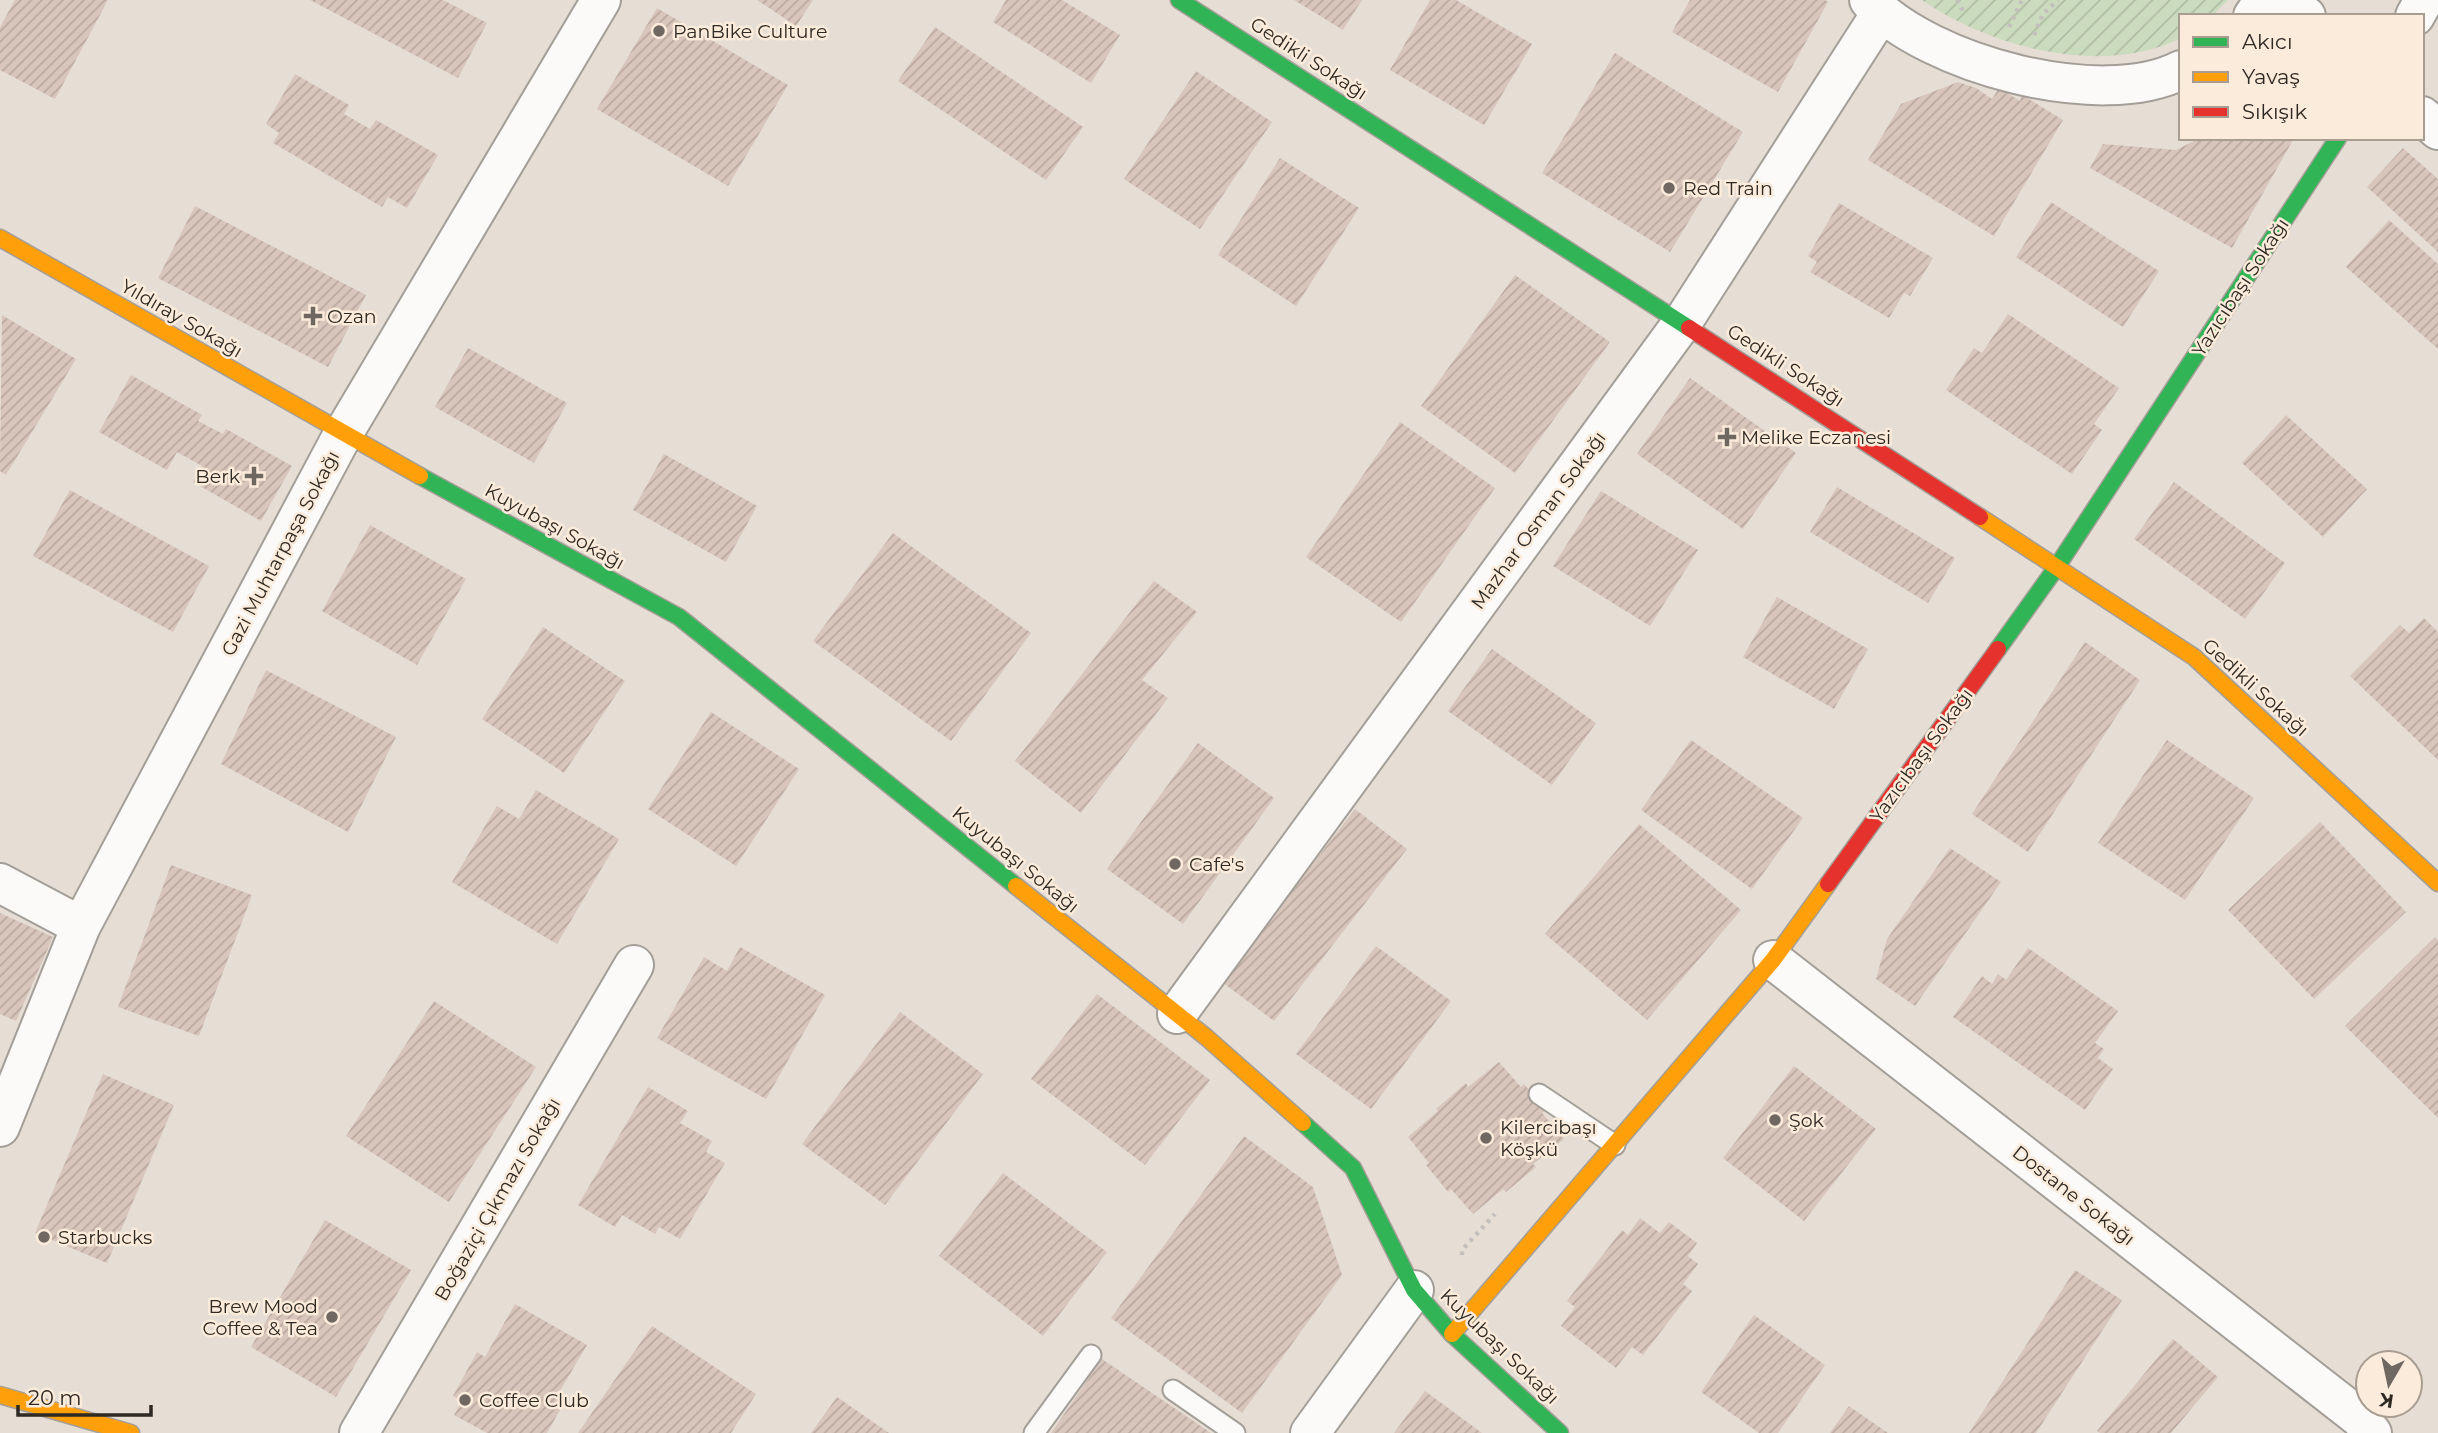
<svg xmlns="http://www.w3.org/2000/svg" width="2438" height="1433" viewBox="0 0 2438 1433" font-family="Montserrat,sans-serif">
	<defs>
		<pattern id="garden-furrows" width="10" height="10" patternUnits="userSpaceOnUse" patternTransform="scale(1.75)"><rect width="10" height="10" fill="#cbdbbe"/><path d="M-1 1l2-2M0 10L10 0M9 11l2-2" fill="none" stroke="#afbca3"/></pattern>
		<pattern id="building-hatch" width="6" height="6" patternUnits="userSpaceOnUse" patternTransform="scale(1.75)"><rect width="6" height="6" fill="#d8c5bb"/><path d="M-1 1l2-2M0 6l6-6M5 7l2-2" fill="none" stroke="#baa9a0"/></pattern>
	</defs>
	<rect width="100%" height="100%" fill="#e6ded5"/>
	<path fill="url(#garden-furrows)" d="M1922,0H2228L2212,16H2181V38C2103,77 1991,48 1922,0Z"/>
	<path fill="url(#building-hatch)" d="M15,0H108L55,99L0,70V27Z
		M310,0H443L487,23L458,78Z
		M757,0H813L796,26Z
		M1006,0H1062L1120,35L1091,83L993,22Z
		M1294,0H1362L1343,30Z
		M1430,0H1456L1532,44L1484,125L1390,70Z
		M1690,0H1825L1828,2L1778,92L1672,32Z
		M657,8L788,85L728,186L597,109Z
		M935,27L1083,127L1046,180L898,81Z
		M1615,53L1743,132L1670,252L1542,173Z
		M1196,71L1272,122L1200,229L1124,179Z
		M295,74L349,105L344,114L370,129L376,120L438,155L407,208L388,197L382,207L273,143L279,133L266,124Z
		M1958,82L1976,88L1992,99L1999,88L2020,101L2022,95L2063,120L1994,236L1868,160L1901,104Z
		M2200,138H2294L2232,248L2090,168L2103,144L2176,150Z
		M2403,148L2438,179V252L2367,187Z
		M1280,158L1359,208L1296,306L1218,255Z
		M2051,202L2159,271L2123,327L2016,257Z
		M1839,203L1933,258L1910,296L1904,293L1889,318L1810,272L1817,262L1808,256Z
		M195,206L366,295L328,367L158,278Z
		M2389,220L2438,264V349L2346,267Z
		M1515,275L1610,342L1515,473L1421,406Z
		M2008,314L2119,388L2094,424L2102,430L2072,474L1946,390L1974,348L1982,353Z
		M2,315L76,359L6,475L0,471Z
		M468,348L567,403L534,463L435,407Z
		M131,375L202,415L198,421L223,434L226,429L292,466L261,521L193,482L202,466L177,452L167,470L99,432Z
		M1690,378L1796,453L1743,529L1637,454Z
		M2286,415L2367,489L2323,537L2242,463Z
		M1400,422L1495,488L1401,622L1306,557Z
		M664,454L757,506L726,562L633,510Z
		M2174,482L2285,563L2245,619L2134,539Z
		M1837,487L1955,558L1928,603L1810,532Z
		M70,490L209,566L173,632L33,556Z
		M1601,491L1698,550L1650,626L1553,566Z
		M370,525L466,579L417,665L322,611Z
		M893,533L1031,633L951,741L813,641Z
		M1154,581L1197,612L1142,680L1168,698L1081,813L1015,761Z
		M1777,597L1868,649L1834,709L1743,657Z
		M2424,618L2438,632V760L2350,676L2400,625L2409,633Z
		M543,627L625,681L564,773L482,719Z
		M2085,642L2140,680L2028,852L1972,814Z
		M1492,649L1596,723L1552,785L1448,711Z
		M266,670L396,737L348,832L221,764Z
		M711,712L799,769L736,866L648,809Z
		M1691,740L1803,818L1752,889L1641,810Z
		M2167,740L2254,798L2185,900L2098,843Z
		M1198,743L1274,798L1183,924L1107,869Z
		M536,790L619,839L557,944L452,882L497,806L519,819Z
		M1355,809L1407,849L1274,1021L1222,982Z
		M2320,822L2406,912L2314,999L2228,910Z
		M1639,824L1741,910L1647,1020L1545,934Z
		M1950,848L2001,882L1915,1006L1876,979L1887,939Z
		M171,865L252,895L199,1036L118,1007Z
		M0,913L53,937L16,1021L0,1014Z
		M2435,937L2438,940V1118L2345,1026Z
		M1376,946L1451,1001L1371,1109L1296,1054Z
		M740,947L825,995L766,1099L657,1038L704,957L727,971Z
		M2028,948L2118,1011L2095,1043L2104,1049L2098,1058L2113,1069L2085,1110L1953,1017L1982,976L1992,984L1998,974L2006,980Z
		M1097,994L1210,1080L1145,1165L1031,1079Z
		M434,1001L536,1067L449,1202L346,1136Z
		M900,1012L983,1074L885,1205L802,1144Z
		M1499,1062L1521,1087L1524,1084L1535,1097L1545,1110L1542,1113L1564,1139L1533,1164L1536,1167L1506,1192L1503,1189L1473,1214L1451,1189L1448,1192L1426,1165L1429,1163L1408,1137L1438,1111L1436,1109L1466,1083L1468,1087Z
		M1794,1066L1876,1129L1804,1221L1723,1158Z
		M103,1074L174,1105L107,1263L35,1233Z
		M648,1087L688,1111L680,1123L712,1141L706,1152L725,1163L680,1239L659,1227L655,1234L622,1215L615,1227L578,1205Z
		M1244,1136L1313,1187L1342,1275L1242,1413L1111,1318Z
		M1003,1173L1107,1252L1043,1336L939,1256Z
		M1640,1218L1660,1233L1669,1222L1697,1243L1688,1256L1698,1264L1683,1284L1692,1291L1643,1355L1632,1347L1616,1368L1561,1326L1575,1307L1567,1301L1622,1230L1628,1235Z
		M325,1220L411,1270L336,1397L251,1347Z
		M2075,1270L2122,1300L2036,1433H1969Z
		M515,1304L587,1345L557,1396L565,1401L547,1433H487L454,1415L462,1401L453,1396L477,1352L485,1357Z
		M1754,1315L1825,1365L1778,1433H1759L1701,1392Z
		M652,1326L756,1394L731,1433H578Z
		M2173,1339L2218,1377L2171,1433H2100L2097,1431Z
		M1102,1359L1211,1433H1051Z
		M1425,1391L1482,1433H1394Z
		M837,1397L889,1433H811Z
		M1849,1406L1888,1433H1830Z"/>
	<g fill="none" stroke-linecap="round" stroke-linejoin="round">
		<g stroke="#a39e97" stroke-width="23">
			<path id="lane" d="M1539,1094L1615,1145
				M1173,1390L1235,1433
				M1034,1433L1091,1355"/>
		</g>
		<g stroke="#a39e97" stroke-width="42">
			<path id="street" d="M1869,0C1928,64 2101,111 2181,70
				M2283,0L2306,16
				M2253,16L2264,0
				M2415,16L2424,0
				M2422,116L2438,130
				M0,883L81,926
				M1773,960L2360,1418L2372,1433
				M1177,1014L1682,323L1881,13
				M0,1127L81,926L343,434L601,0
				M359,1433L634,965
				M1310,1433L1414,1290"/>
		</g>
		<g stroke="#a39e97" stroke-width="19">
			<path id="fast" d="M1179,0L1689,328
				M420,476L679,617L1016,886
				M1998,649L2056,568L2338,138
				M1303,1123L1353,1168L1414,1290L1452,1334L1560,1433"/>
		</g>
		<g stroke="#a39e97" stroke-width="19">
			<path id="slow" d="M0,238L420,476
				M1980,517L2194,657L2438,883
				M1016,886L1206,1037L1303,1123
				M1452,1334L1773,960L1828,884
				M0,1395L131,1433"/>
		</g>
		<g stroke="#a39e97" stroke-width="19">
			<path id="jam" d="M1689,328L1980,517
				M1828,884L1998,649"/>
		</g>
		<path stroke="#c4c0bd" stroke-width="4.5" stroke-dasharray="3.5 5" stroke-linecap="butt" d="M1957,0L1963,11
			M2009,27L2022,0
			M2034,35L2043,14L2058,0
			M1462,1255V1250L1495,1214"/>
		<use href="#lane" stroke="#fbfaf9" stroke-width="19"/>
		<use href="#street" stroke="#fbfaf9" stroke-width="38"/>
		<use href="#fast" stroke="#30b455" stroke-width="16"/>
		<use href="#slow" stroke="#ff9f0a" stroke-width="16"/>
		<use href="#jam" stroke="#e5322d" stroke-width="16"/>
	</g>
	<g fill="#6f6861" stroke="#fbebdb" stroke-width="2.5">
		<circle cx="659" cy="31" r="7"/>
		<circle cx="1669" cy="188" r="7"/>
		<path d="M309.5 305.5h7v7h7v7h-7v7h-7v-7h-7v-7h7z"/>
		<path d="M1723.5 426.5h7v7h7v7h-7v7h-7v-7h-7v-7h7z"/>
		<path d="M250.5 465.5h7v7h7v7h-7v7h-7v-7h-7v-7h7z"/>
		<circle cx="1175" cy="864" r="7"/>
		<circle cx="1775" cy="1120" r="7"/>
		<circle cx="1486" cy="1138" r="7"/>
		<circle cx="44" cy="1237" r="7"/>
		<circle cx="332" cy="1317" r="7"/>
		<circle cx="465" cy="1400" r="7"/>
	</g>
	<g text-anchor="middle" stroke-width="5" stroke-linejoin="round" paint-order="stroke">
		<g font-size="19" fill="#2f2923" stroke="#fbebdb" text-anchor="start">
			<text x="673" y="38">PanBike Culture</text>
			<text x="1683" y="195">Red Train</text>
			<text x="327" y="323">Ozan</text>
			<text x="1741" y="444">Melike Eczanesi</text>
			<text x="240" y="483" text-anchor="end">Berk</text>
			<text x="1189" y="871">Cafe's</text>
			<text x="1789" y="1127">Şok</text>
			<text x="1500" y="1134">Kilercibaşı<tspan x="1500" dy="22">Köşkü</tspan></text>
			<text x="58" y="1244">Starbucks</text>
			<text x="318" y="1313" text-anchor="end">Brew Mood<tspan x="318" dy="22">Coffee &amp; Tea</tspan></text>
			<text x="479" y="1407">Coffee Club</text>
		</g>
		<g font-size="19" fill="#2f2923" stroke="#fbebdb">
			<text transform="translate(1309 58) rotate(33)" y="7">Gedikli Sokağı</text>
			<text transform="translate(2240 287) rotate(-57)" y="7">Yazıcıbaşı Sokağı</text>
			<text transform="translate(182 318) rotate(30)" y="7">Yıldıray Sokağı</text>
			<text transform="translate(1786 365) rotate(33)" y="7">Gedikli Sokağı</text>
			<text transform="translate(1538 520) rotate(-54)" y="7">Mazhar Osman Sokağı</text>
			<text transform="translate(555 526) rotate(29)" y="7">Kuyubaşı Sokağı</text>
			<text transform="translate(280 553) rotate(-62)" y="7">Gazi Muhtarpaşa Sokağı</text>
			<text transform="translate(2256 687) rotate(42)" y="7">Gedikli Sokağı</text>
			<text transform="translate(1921 755) rotate(-54)" y="7">Yazıcıbaşı Sokağı</text>
			<text transform="translate(1016 859) rotate(39)" y="7">Kuyubaşı Sokağı</text>
			<text transform="translate(2074 1195) rotate(38)" y="7">Dostane Sokağı</text>
			<text transform="translate(497 1199) rotate(-60)" y="7">Boğaziçi Çıkmazı Sokağı</text>
			<text transform="translate(1500 1346) rotate(44)" y="7">Kuyubaşı Sokağı</text>
		</g>
	</g>
	<rect x="2179" y="14" width="245" height="126" fill="#fbebdb" stroke="#a99d91" stroke-width="2"/>
	<rect x="2193" y="37" width="35" height="10" fill="#30b455" stroke="#a99d91" stroke-width="2"/>
	<text x="2242" y="49" font-size="21" fill="#2f2923">Akıcı</text>
	<rect x="2193" y="72" width="35" height="10" fill="#ff9f0a" stroke="#a99d91" stroke-width="2"/>
	<text x="2242" y="84" font-size="21" fill="#2f2923">Yavaş</text>
	<rect x="2193" y="107" width="35" height="10" fill="#e5322d" stroke="#a99d91" stroke-width="2"/>
	<text x="2242" y="119" font-size="21" fill="#2f2923">Sıkışık</text>
	<g transform="translate(2389 1384) rotate(189)"><circle r="33" fill="#fbebdb" stroke="#a99d91" stroke-width="2"/>
	<path d="M0-5L12 26L0 18L-12 26Z" fill="#6f6861"/>
	<text y="-10" font-size="19" font-weight="bold" text-anchor="middle" fill="#2f2923">K</text>
	</g>
	<path d="M18 1405v10h133v-10" fill="none" stroke="#2f2923" stroke-width="3.5"/>
	<text x="28" y="1405" font-size="21" fill="#2f2923" stroke="#fbebdb" stroke-width="5" paint-order="stroke">20 m</text>
</svg>
